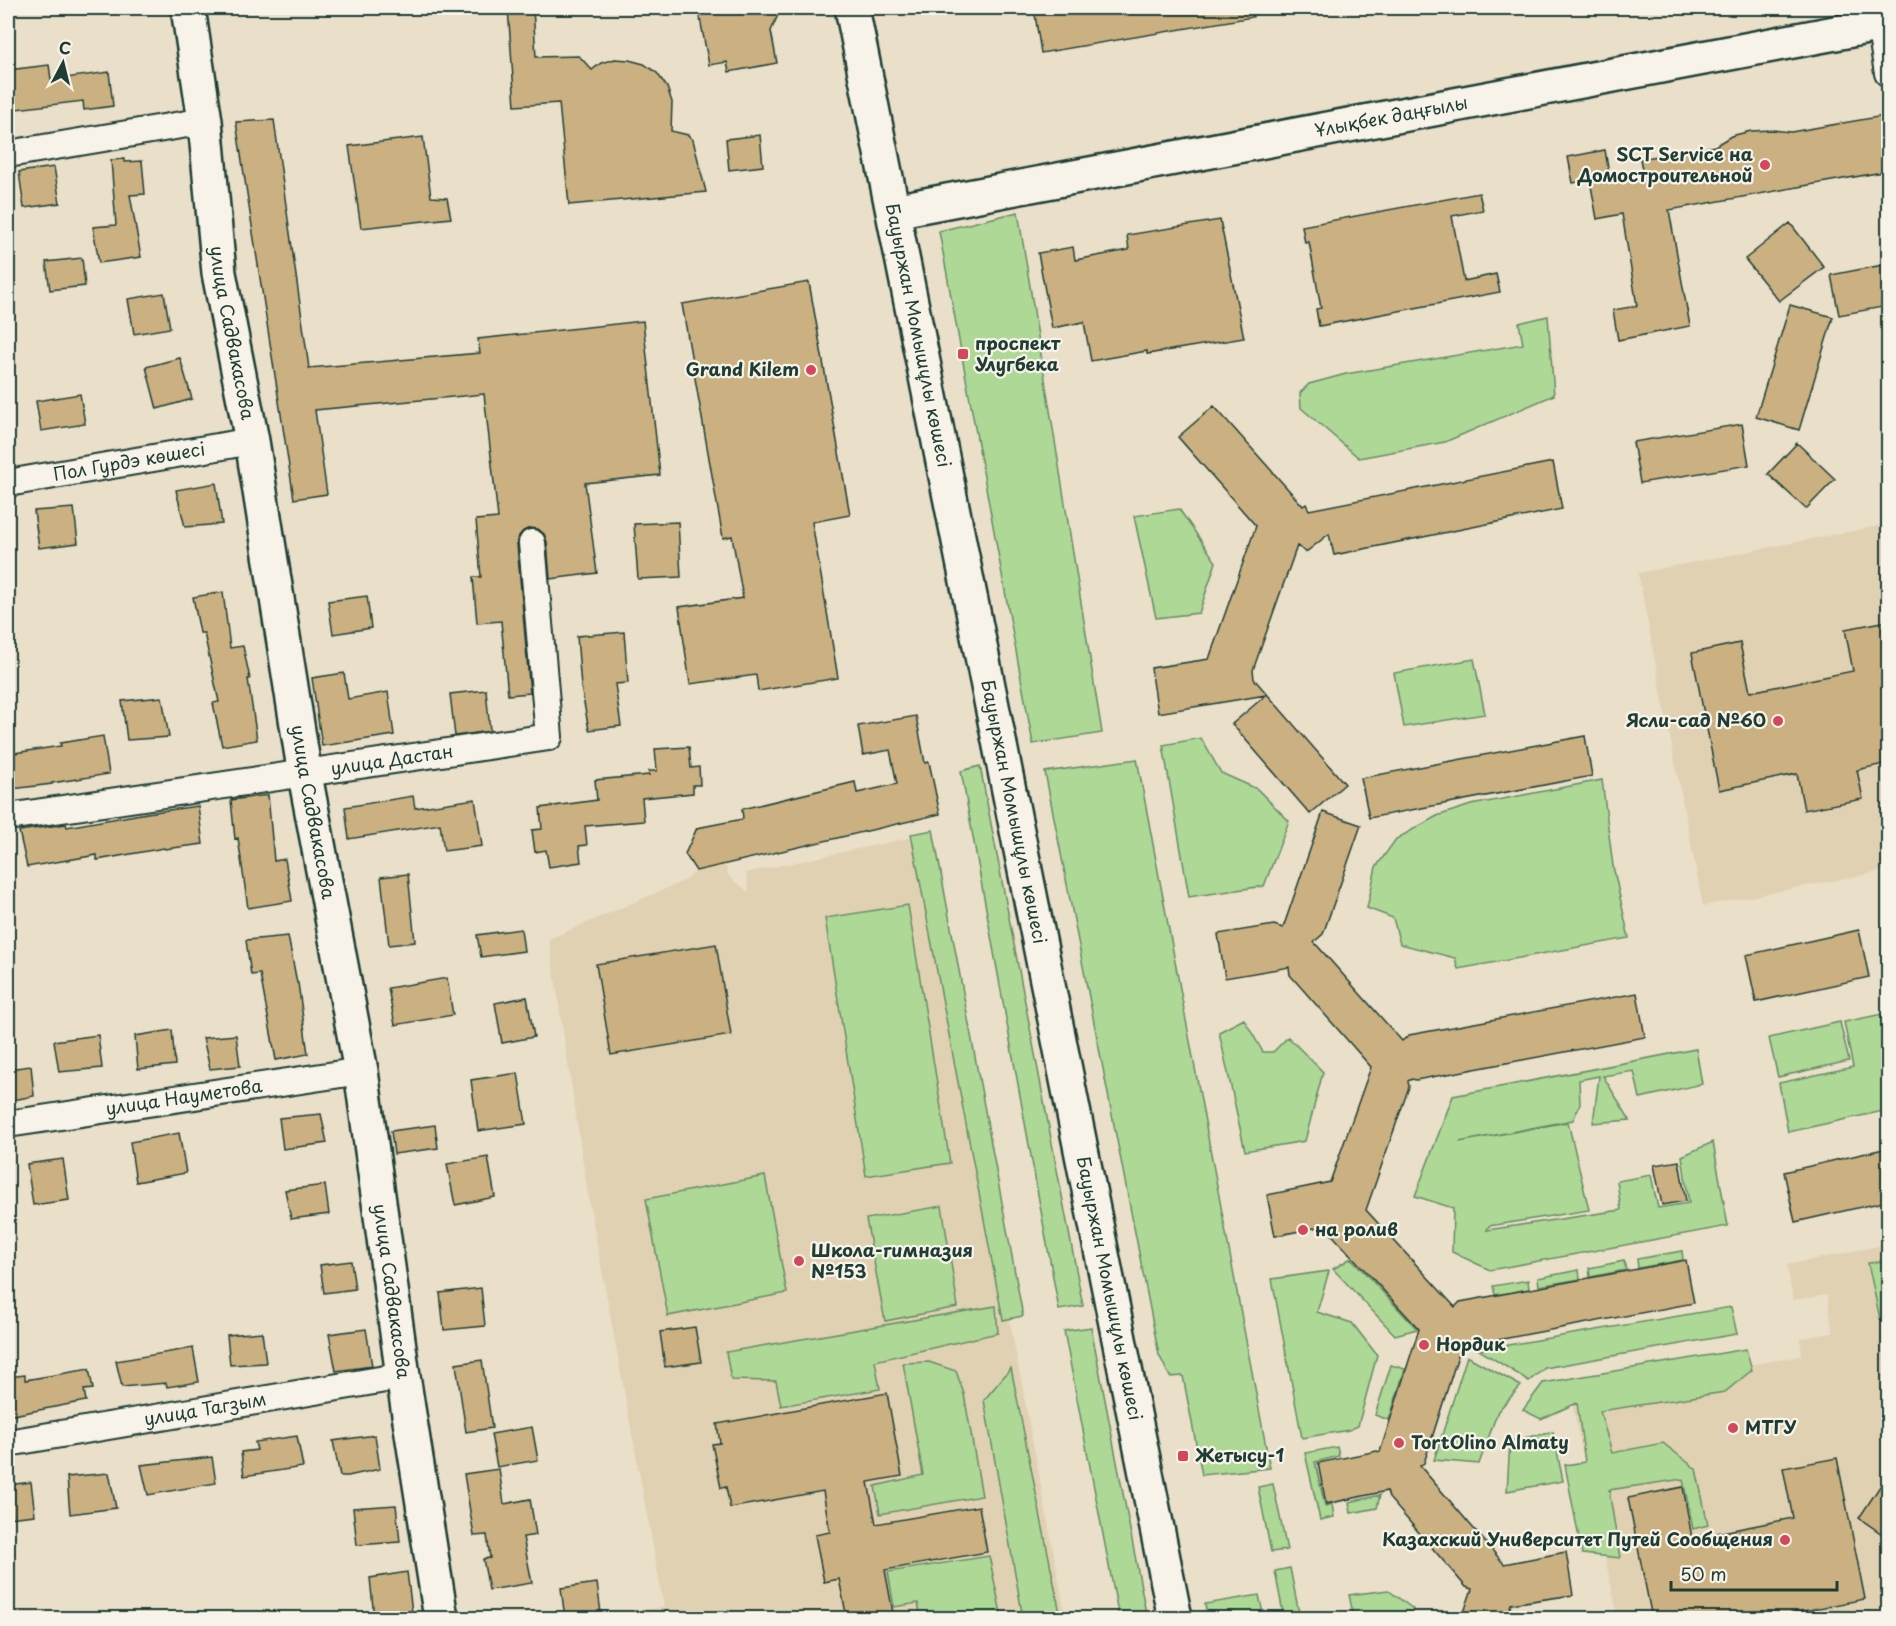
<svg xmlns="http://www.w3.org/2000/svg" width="1896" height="1626" viewBox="0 0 1896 1626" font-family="'Playpen Sans',sans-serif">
	<rect width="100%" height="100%" fill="#eadfc9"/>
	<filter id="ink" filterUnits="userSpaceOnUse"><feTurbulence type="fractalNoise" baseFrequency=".0167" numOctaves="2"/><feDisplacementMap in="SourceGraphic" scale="12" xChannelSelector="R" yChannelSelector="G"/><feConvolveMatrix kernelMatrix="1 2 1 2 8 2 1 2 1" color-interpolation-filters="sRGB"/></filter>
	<g filter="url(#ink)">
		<path fill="#e1d1b3" d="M1888,524V870L1703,906L1638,573Z
			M918,836L1066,1618H577L664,1607L588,1195L549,939L686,880L696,871L725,864L729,877L749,892L746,873Z
			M1888,1244V1618H1618L1570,1394L1802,1356L1800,1338L1833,1333L1827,1295L1793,1300L1787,1265Z"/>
		<path fill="#add896" stroke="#668a65" stroke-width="1.5" d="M1018,212L1102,733L1033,744L939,231Z
			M1548,316L1554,395L1445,442L1359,458L1301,408L1300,393L1309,384L1346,374L1523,344L1519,323Z
			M1179,509L1216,562L1199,613L1156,618L1134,516Z
			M1474,659L1485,714L1404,727L1394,673Z
			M1201,738L1221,773L1257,789L1289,821L1264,886L1189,897L1163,745Z
			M1137,759L1270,1468L1202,1475L1183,1376L1170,1377L1159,1355L1045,772Z
			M980,766L1083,1306L1059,1310L961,771Z
			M1602,780L1613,866L1629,938L1458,969L1455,958L1400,944L1393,918L1367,908L1376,867L1396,839L1437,816L1471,805Z
			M933,830L1023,1316L1003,1320L911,834Z
			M908,905L950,1163L866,1176L825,918Z
			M1887,1013L1888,1014V1110L1788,1132L1779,1083L1853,1067L1844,1022Z
			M1244,1019L1263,1052H1273L1288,1037L1323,1072L1305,1141L1245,1151L1219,1032Z
			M1840,1022L1849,1061L1778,1077L1769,1038Z
			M1696,1049L1702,1084L1640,1098L1634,1071L1603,1076L1630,1120L1593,1123L1599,1076L1579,1080L1580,1104L1573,1120L1459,1142L1568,1122L1589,1210L1489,1226L1487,1230L1621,1210L1617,1181L1651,1175L1658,1208L1689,1203L1682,1156L1713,1142L1728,1226L1490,1270L1452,1252L1453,1208L1415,1196L1453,1096Z
			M765,1176L787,1293L668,1316L646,1199Z
			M942,1206L958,1307L885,1321L866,1219Z
			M1682,1251L1683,1260L1638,1268L1637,1259Z
			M1351,1258L1417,1329L1395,1335L1333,1269Z
			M1888,1260V1318L1880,1319L1868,1263Z
			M1624,1261L1626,1270L1590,1277L1589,1268Z
			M1579,1270L1580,1279L1539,1286L1538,1278Z
			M1329,1271L1317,1312L1352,1323L1377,1355L1358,1426L1349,1430L1302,1438L1272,1279Z
			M1528,1280L1529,1289L1495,1295L1493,1286Z
			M996,1306L998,1333L875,1361L880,1389L781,1406L776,1381L731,1380L726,1352Z
			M1731,1307L1737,1334L1545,1368L1529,1381L1479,1350Z
			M1091,1327L1147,1618H1119L1064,1331Z
			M1746,1349L1752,1370L1725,1392L1600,1411L1612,1453L1663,1443L1696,1469L1708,1525L1693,1529L1683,1479L1609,1490L1620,1558L1582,1554L1565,1465L1585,1462L1577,1403L1541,1419L1523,1410L1543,1383Z
			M1467,1356L1521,1386L1498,1411L1479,1464L1434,1460Z
			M929,1362L956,1371L964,1394L982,1496L880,1514L875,1486L923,1475L903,1363Z
			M1391,1365L1405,1369L1389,1420L1375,1415Z
			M1011,1368L1061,1618H1023L984,1400Z
			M1553,1432L1563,1481L1507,1491L1510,1441Z
			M1337,1447L1339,1456L1315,1462L1325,1506L1332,1504L1334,1517L1320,1520L1305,1453Z
			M1273,1484L1287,1550L1271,1552L1258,1487Z
			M1380,1495L1377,1508L1351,1513L1349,1502Z
			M989,1556L1002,1618H921L918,1603L894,1607L888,1572Z
			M1290,1568L1300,1618H1284L1275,1571Z
			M1388,1590L1413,1609L1410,1618H1354L1349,1595Z
			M1259,1595L1264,1618H1207L1205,1604Z"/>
		<path fill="#cbb181" stroke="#1f3d34" stroke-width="1.5" d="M508,8H533L536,57L579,56L592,70L601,63L615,59L629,60L644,64L657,73L667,87L672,102L671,131L688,135L693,140L706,192L569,205L559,103L515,106Z
			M698,8H781L771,31L777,63L729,72L727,62L709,65Z
			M1034,8H1252L1253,17L1041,53Z
			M49,65L51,80L109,72L113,106L84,110L83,101L8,110V70Z
			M1883,116L1888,149V171L1669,210L1690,326L1618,340L1613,310L1637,306L1622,214L1597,219L1590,180L1573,183L1568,157L1605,150L1610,180L1643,175L1640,159L1715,146L1731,136L1751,131L1772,130L1791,132Z
			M274,120L309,368L480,353L478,339L643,321L660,475L585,483L597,573L550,579L547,542L544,534L538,529L530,528L523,531L519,536L517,544L530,693L508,695L501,621L477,623L473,577H481L476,520L498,518L484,394L315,410L327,494L294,499L236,122Z
			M760,135L763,166L729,170L726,139Z
			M423,137L431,197L447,198L451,218L361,228L349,146Z
			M124,159V162L142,161L145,194L130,195L141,257L99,263L93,227L116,225L111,160Z
			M54,167L60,203L24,208L19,172Z
			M1479,193L1483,210L1452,216L1464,281L1496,274L1500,292L1319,326L1316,309L1321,308L1309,242L1305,243L1302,226Z
			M1220,220L1244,338L1147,354V351L1091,361L1084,322L1052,328L1038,253L1073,247L1075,260L1129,250L1127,235Z
			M1790,223L1824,267L1779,301L1745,259Z
			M82,258L85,286L50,290L46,262Z
			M1888,264V306L1839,315L1831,275Z
			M809,282L850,515L812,522L838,678L758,691L756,675L690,684L679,607L743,598L732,536L723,538L682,304Z
			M164,293L170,328L134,334L128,299Z
			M1790,305L1833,317L1799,430L1756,417Z
			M180,358L192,399L157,409L146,367Z
			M80,394L85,424L41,431L36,401Z
			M1214,406L1303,506L1306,504L1309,510L1553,462L1562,509L1334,555L1329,534L1306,552L1297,546L1253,670L1254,679L1345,784L1310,814L1232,724L1266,695L1158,713L1151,668L1209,659L1256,526L1178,437Z
			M1742,424L1749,465L1640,483L1633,442Z
			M1797,443L1835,479L1806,509L1768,474Z
			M216,483L222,524L185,527L176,490Z
			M74,508L78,543L39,548L34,511Z
			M678,522L681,577L638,579L634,524Z
			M223,592L230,648L243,646L250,679H248L257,740L222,746L213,703L219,702L204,633H200L193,597Z
			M367,596L371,628L333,634L328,601Z
			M1888,621V763L1857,770L1863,799L1804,810L1797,774L1719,790L1692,653L1740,643L1750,692L1853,671L1845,629Z
			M624,632L628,683L615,684L621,726L589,730L581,687L577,636Z
			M344,673L348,699L388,692L394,735L322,746L312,678Z
			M486,690L490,731L455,736L450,694Z
			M162,697L169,737L127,740L122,701Z
			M916,716L925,763L929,762L940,814L696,871L685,854L697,828L743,819L742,809L855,782L857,793L897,784L890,750L863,755L858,726Z
			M103,736L109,774L52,783V784L12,789L8,754L61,746L60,743Z
			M1585,736L1592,776L1369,818L1361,778Z
			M689,747L691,768L699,767L700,785H693V793L642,798L644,821L585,826L587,845L579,846L581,862L549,867L546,850L535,852L532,830L542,829L540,808L597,800L595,780L649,775V771H657L655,749Z
			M268,795L274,861L285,859L292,901L248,908L238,838L235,839L231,800Z
			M413,796L415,808L475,799L482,846L444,851L440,824L349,839L345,807Z
			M198,806L203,844L165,849L164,848L97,860V855L27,867L19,831L66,824L67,827L147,813Z
			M1323,812L1361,825L1323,934L1314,942L1402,1041L1409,1035L1637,993L1645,1037L1416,1080L1412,1079L1408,1081L1409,1087L1366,1210L1455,1307L1460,1302L1686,1260L1694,1303L1471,1345L1462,1343L1424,1463L1420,1466L1504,1564L1566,1552L1573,1595L1511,1604L1507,1618H1462L1472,1589L1466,1587L1389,1498L1387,1491L1326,1504L1318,1463L1377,1451L1380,1452L1419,1329L1324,1226L1275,1236L1267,1195L1330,1182L1371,1067L1290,975L1289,967L1225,978L1218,934L1274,925L1283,928Z
			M408,874L415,942L389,945L381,877Z
			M521,929L524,951L481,957L477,935Z
			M1859,930L1869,977L1756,1002L1746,955Z
			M288,936L297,983H298L308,1054L276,1060L260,974L251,975L246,940Z
			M716,944L731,1035L611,1055L596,964Z
			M447,978L453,1015L395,1025L388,988Z
			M527,997L534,1037L502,1043L495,1003Z
			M172,1030L175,1065L138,1069L135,1036Z
			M98,1035L102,1068L59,1072L54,1041Z
			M236,1035L240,1066L210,1069L203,1038Z
			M31,1066L34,1096L8,1101V1069Z
			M518,1073L526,1124L478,1131L471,1080Z
			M321,1114L327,1143L283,1149L279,1118Z
			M435,1125L438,1148L394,1154L391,1131Z
			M179,1133L186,1173L136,1182L130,1142Z
			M1888,1148V1201L1795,1222L1784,1172Z
			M488,1157L495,1197L455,1205L447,1164Z
			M63,1159L69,1200L33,1205L27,1164Z
			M1679,1161L1686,1201L1662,1205L1654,1165Z
			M325,1185L329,1214L291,1219L285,1190Z
			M351,1261L355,1289L324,1293L320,1265Z
			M481,1288L485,1326L444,1330L440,1293Z
			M695,1327L701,1362L665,1367L660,1332Z
			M366,1329L372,1366L336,1371L329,1334Z
			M262,1332L266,1363L230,1365L227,1335Z
			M193,1348L199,1382L167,1387L166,1383L122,1387L116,1361Z
			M482,1360L492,1428L466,1432L456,1364Z
			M89,1369L93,1389L84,1390L86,1401L8,1416V1377L25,1375V1380Z
			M887,1393L902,1476L868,1482L876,1524L979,1506L987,1552L885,1570L894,1618H847L839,1579L824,1582L815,1535L830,1532L823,1491L730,1508L726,1487L721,1488L712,1444L720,1443L717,1424Z
			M532,1427L538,1460L497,1467L491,1434Z
			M375,1435L380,1469L348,1476H340L333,1441Z
			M297,1436L303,1467L244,1476L241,1452L257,1450L255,1442Z
			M212,1457L216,1483L148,1495L141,1465Z
			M1837,1458L1865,1599L1788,1614L1789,1618H1652L1628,1498L1683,1487L1692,1538L1793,1518L1783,1468Z
			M499,1469L504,1504L530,1499L536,1535L523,1537L532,1583L489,1590L483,1559L490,1558L487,1535L474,1536L464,1474Z
			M109,1473L116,1508L70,1514L67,1477Z
			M1888,1474V1538L1859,1518Z
			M31,1482L35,1515L8,1518V1485Z
			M396,1505L400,1542L357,1545L353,1508Z
			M407,1572L412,1612L374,1617L370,1578Z
			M597,1583L601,1613L565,1618L561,1588Z"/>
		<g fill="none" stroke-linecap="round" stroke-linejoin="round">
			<g stroke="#1f3d34" stroke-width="30">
				<g id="minor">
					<path d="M1880,24L1888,73"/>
					<path d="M8,154L205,121"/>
					<path id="s1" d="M8,483L252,441"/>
					<path id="s2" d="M8,817L549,737L532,543"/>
					<path id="s3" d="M8,1124L361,1071"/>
					<path id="s4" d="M8,1443L403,1376"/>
				</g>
			</g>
			<g stroke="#1f3d34" stroke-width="38">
				<g id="tertiary">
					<path id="s5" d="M188,8L205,121L219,273L252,441L305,775L361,1071L403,1376L441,1618"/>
					<path id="s6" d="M894,211L1888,23"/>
				</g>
			</g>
			<g stroke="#1f3d34" stroke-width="38">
				<g id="secondary">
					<path id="s7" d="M852,8L1175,1618"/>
				</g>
			</g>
			<use href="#minor" stroke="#f7f3e8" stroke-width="26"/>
			<use href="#tertiary" stroke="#f7f3e8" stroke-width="33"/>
			<use href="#secondary" stroke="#f7f3e8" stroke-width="33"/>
		</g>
	</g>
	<g fill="#d1495b" stroke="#f7f3e8" stroke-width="2">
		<circle cx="1765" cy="165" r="6"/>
		<rect x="957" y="348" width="12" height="12" rx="3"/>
		<circle cx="811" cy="370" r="6"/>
		<circle cx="1778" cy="721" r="6"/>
		<circle cx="1303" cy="1230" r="6"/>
		<circle cx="799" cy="1261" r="6"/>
		<circle cx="1424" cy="1345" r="6"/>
		<circle cx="1733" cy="1428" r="6"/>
		<circle cx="1399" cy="1443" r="6"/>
		<rect x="1177" y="1450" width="12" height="12" rx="3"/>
		<circle cx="1785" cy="1540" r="6"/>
	</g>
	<g text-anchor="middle" stroke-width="4.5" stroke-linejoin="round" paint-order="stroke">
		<g font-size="18" fill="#1f3d34" stroke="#f7f3e8">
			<text dy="6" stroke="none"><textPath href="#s6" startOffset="506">Ұлықбек даңғылы</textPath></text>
			<text dy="6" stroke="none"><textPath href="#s5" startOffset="328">улица Садвакасова</textPath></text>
			<text dy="6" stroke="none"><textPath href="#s7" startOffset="334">Бауыржан Момышұлы көшесі</textPath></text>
			<text dy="6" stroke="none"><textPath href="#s1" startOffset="123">Пол Гурдэ көшесі</textPath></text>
			<text dy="6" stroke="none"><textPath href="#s2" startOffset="388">улица Дастан</textPath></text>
			<text dy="6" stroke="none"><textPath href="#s5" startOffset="814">улица Садвакасова</textPath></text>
			<text dy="6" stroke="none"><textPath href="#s7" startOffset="820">Бауыржан Момышұлы көшесі</textPath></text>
			<text dy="6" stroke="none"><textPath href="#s3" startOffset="178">улица Науметова</textPath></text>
			<text dy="6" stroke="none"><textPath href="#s7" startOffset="1306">Бауыржан Момышұлы көшесі</textPath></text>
			<text dy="6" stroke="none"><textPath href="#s5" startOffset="1300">улица Садвакасова</textPath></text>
			<text dy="6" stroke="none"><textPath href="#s4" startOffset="200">улица Тагзым</textPath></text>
		</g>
		<g font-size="18" font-weight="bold" fill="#1f3d34" stroke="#f7f3e8" text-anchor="start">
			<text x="1753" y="161" text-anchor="end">SCT Service на<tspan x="1753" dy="21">Домостроительной</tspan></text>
			<text x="975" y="350">проспект<tspan x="975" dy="21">Улугбека</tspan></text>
			<text x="799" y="376" text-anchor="end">Grand Kilem</text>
			<text x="1766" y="727" text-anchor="end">Ясли-сад №60</text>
			<text x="1315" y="1236">на ролив</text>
			<text x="811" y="1257">Школа-гимназия<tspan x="811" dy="21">№153</tspan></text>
			<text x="1436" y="1351">Нордик</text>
			<text x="1745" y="1434">МТГУ</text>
			<text x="1411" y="1449">TortOlino Almaty</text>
			<text x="1195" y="1462">Жетысу-1</text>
			<text x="1773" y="1546" text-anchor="end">Казахский Университет Путей Сообщения</text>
		</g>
	</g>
	<rect width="1896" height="1626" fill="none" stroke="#f7f3e8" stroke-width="30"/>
	<rect x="15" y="15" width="1866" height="1596" fill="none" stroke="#1f3d34" stroke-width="2" filter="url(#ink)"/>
	<g transform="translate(63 63) rotate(7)" stroke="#f7f3e8" stroke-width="4.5" paint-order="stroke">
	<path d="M0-4.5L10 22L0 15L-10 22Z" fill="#1f3d34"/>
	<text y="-9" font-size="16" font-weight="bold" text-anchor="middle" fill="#1f3d34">С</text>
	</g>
	<path d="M1671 1581v9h166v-9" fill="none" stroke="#1f3d34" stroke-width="3"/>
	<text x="1680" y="1581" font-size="18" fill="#1f3d34" stroke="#f7f3e8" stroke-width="4.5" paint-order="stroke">50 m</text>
</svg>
